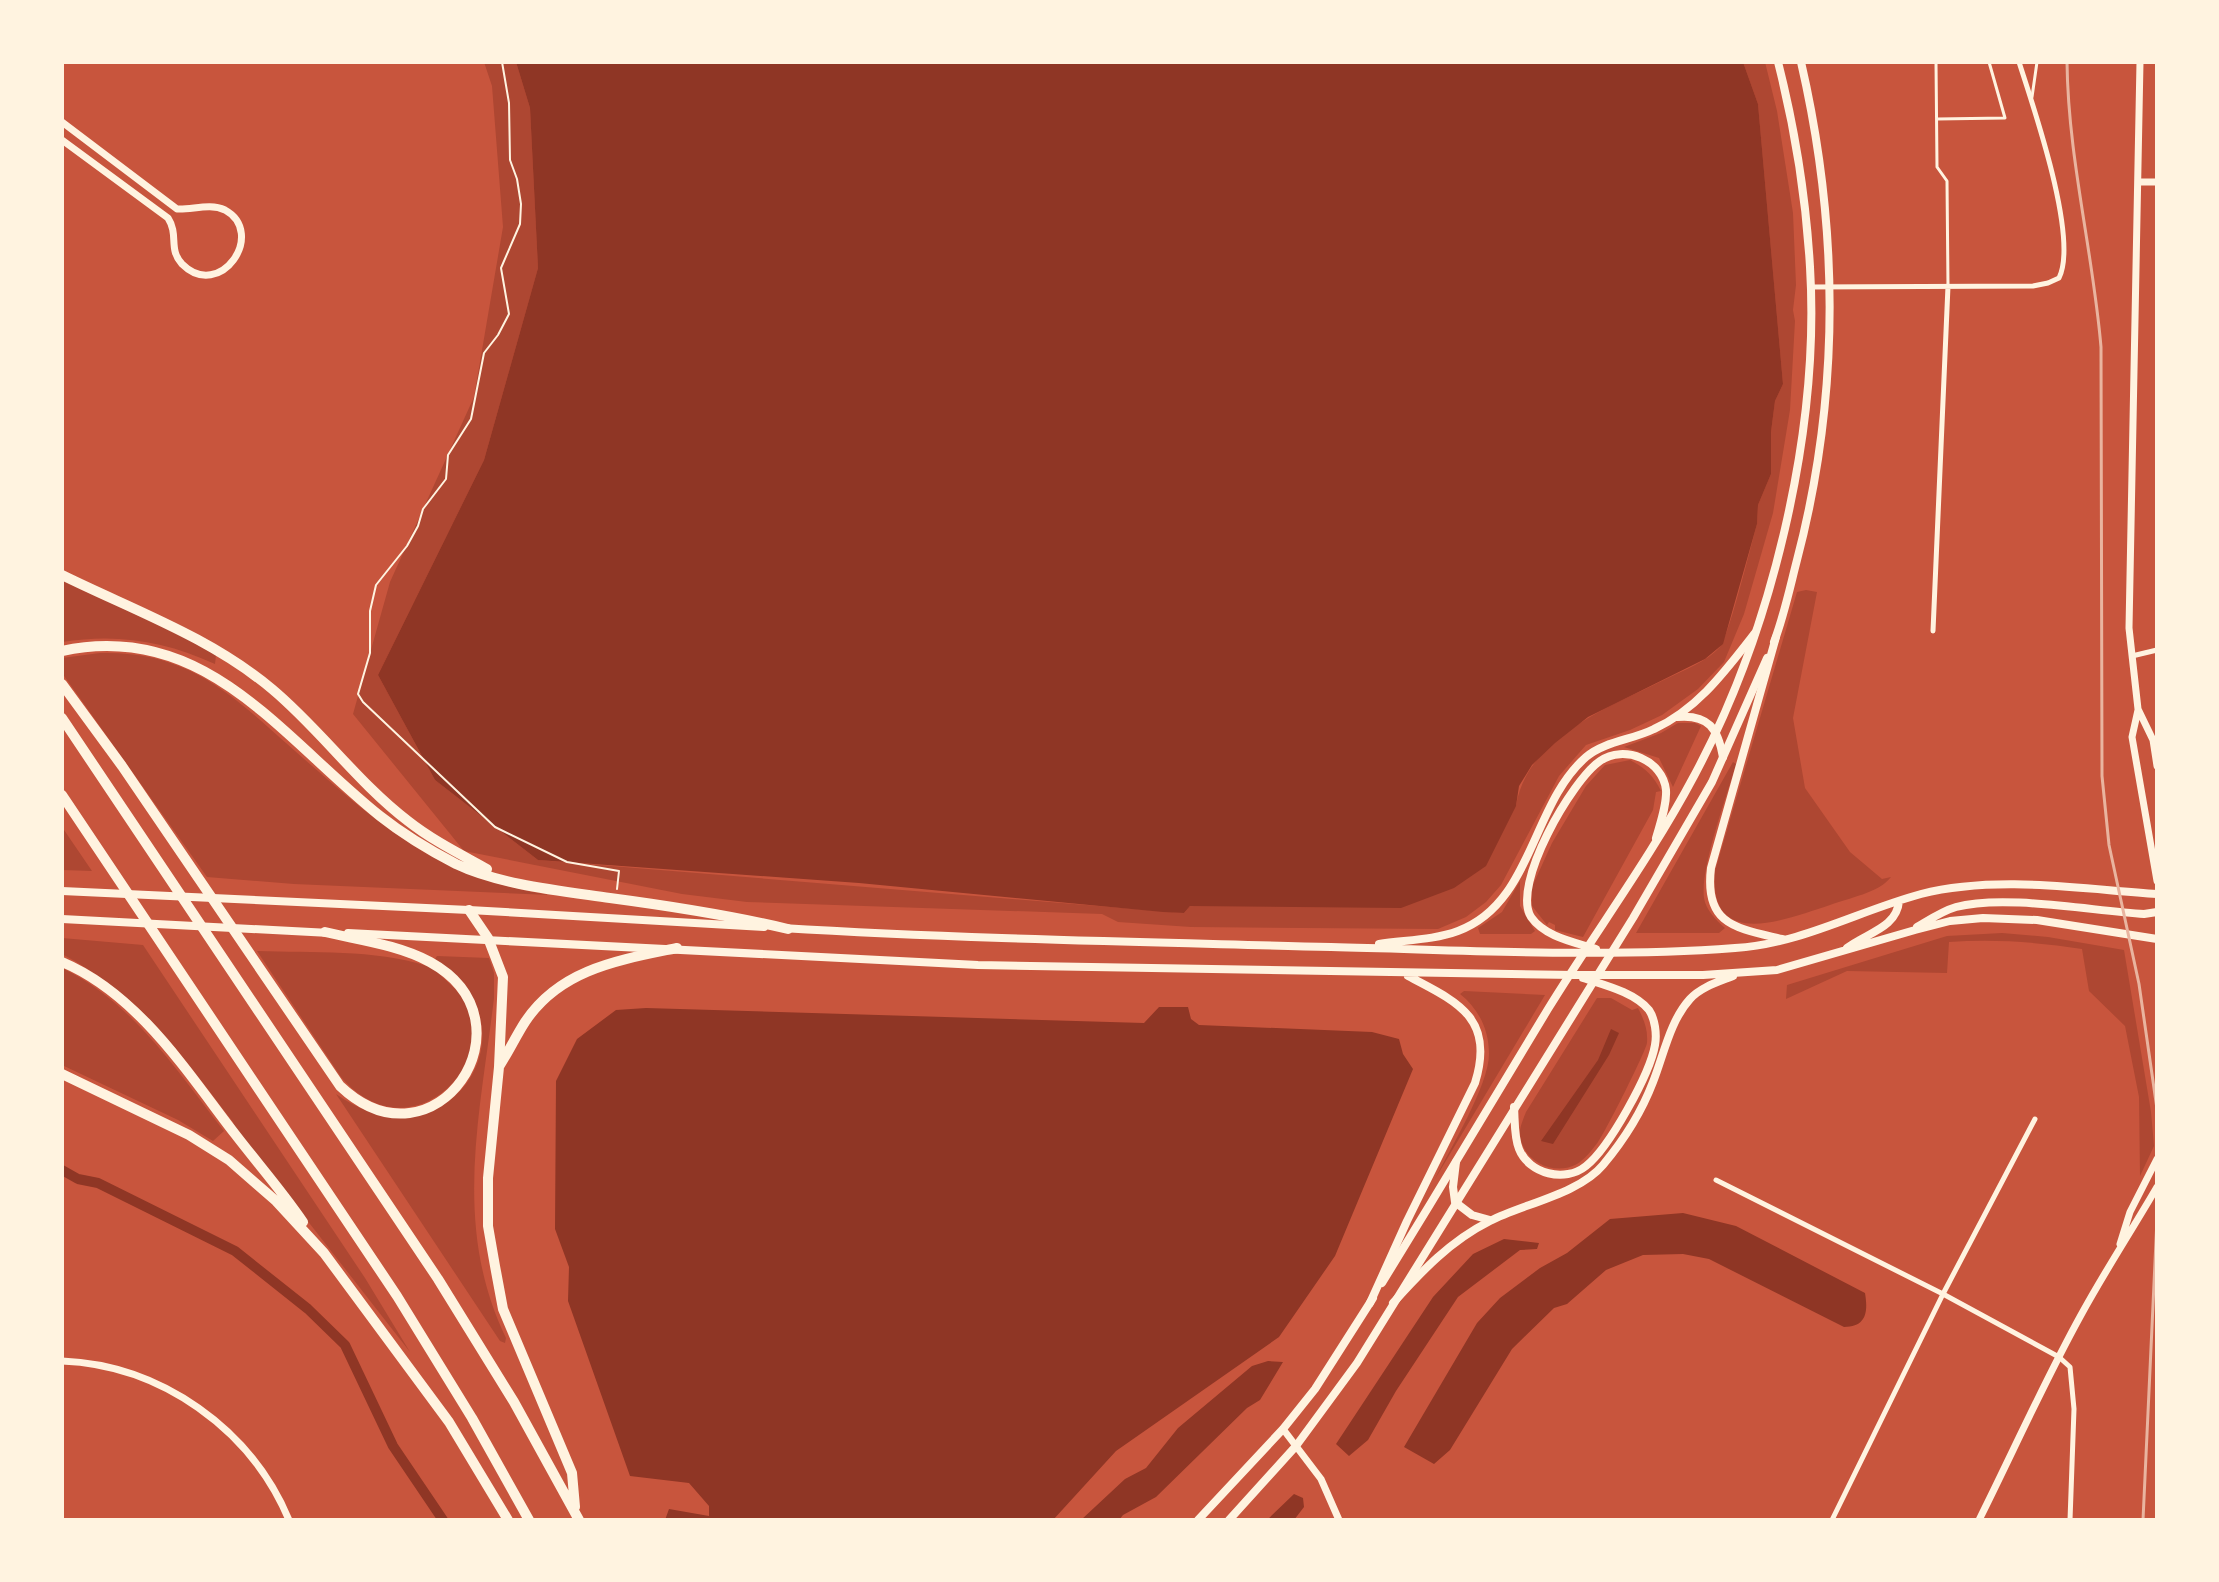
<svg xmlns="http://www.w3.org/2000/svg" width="2219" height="1582" viewBox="0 0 2219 1582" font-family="Manrope,sans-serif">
	<rect width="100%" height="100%" fill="#c8553d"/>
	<path fill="#ae4732" d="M484,62H516L530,108L538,268L484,460L378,675L435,780L538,860L1184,913L1190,906L1516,806C1527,736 1612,706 1668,678C1686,669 1706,662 1720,647C1729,636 1751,545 1757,524L1758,505L1771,474V432L1775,401L1783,384L1758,104L1743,62H1765L1777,111L1793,213L1796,285L1793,310L1795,321L1790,410L1773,513L1744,614L1724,662L1698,689L1662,715L1630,730L1586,745L1559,776L1501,885L1486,902L1466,917L1438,929L1191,927L1118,922L1102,914L747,902L682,894L464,851L353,714L390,582L474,397L503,227L492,86Z
		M62,579L181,634L216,655L215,664C165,641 117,633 62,642Z
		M1806,590L1817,592L1793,718L1805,788L1850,852L1882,879L1891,877C1879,893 1848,898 1830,905C1786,919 1708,952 1715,871L1797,592Z
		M100,653C185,651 227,690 286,743C326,778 368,817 414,846C456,873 502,887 550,895L294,884L207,877L62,673V658Z
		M1678,723H1695L1701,726L1673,787L1659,758L1624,747L1661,733Z
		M1630,760C1645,768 1653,775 1661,791L1656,792L1653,810L1583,937L1555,930V925L1549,922L1547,925L1532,906V887L1552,843L1586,786L1605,765Z
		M1733,762L1736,764C1727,796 1700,868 1704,898C1706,910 1716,920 1725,928L1719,933H1636Z
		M62,827L92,871L62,870Z
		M1520,881V906L1535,931L1531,934H1480L1478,928L1502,912Z
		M2002,933L2048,937L2124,950L2151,1112L2154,1146L2140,1176L2139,1097L2125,1026L2089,991L2082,949C2037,942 1995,939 1949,942L1947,973L1847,971L1786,999L1787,985L1947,936Z
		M62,938L143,945L365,1278L410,1352L235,1128L233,1122C177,1050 144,998 62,954Z
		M257,951C313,953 374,949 427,966C436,969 444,979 451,985C519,1048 414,1163 341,1077Z
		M437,956L489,958L494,973V998C480,1116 452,1226 506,1338L505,1343L500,1341L336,1094C445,1172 544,1030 435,959Z
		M62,968C133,1002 177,1071 224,1131L213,1141L178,1120L62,1065Z
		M1464,991L1545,995L1435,1179C1450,1149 1489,1085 1489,1054C1489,1030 1479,1009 1460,994Z
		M1597,998H1611L1632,1010L1638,1008C1644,1020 1648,1029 1647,1043C1645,1053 1606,1131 1598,1142C1593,1149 1584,1160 1577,1164C1552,1178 1518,1158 1520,1130C1521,1124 1524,1117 1526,1112Z"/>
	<path fill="#8f3625" d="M516,62H1743L1758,104L1783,384L1775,401L1771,432V474L1758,505L1757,524L1723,644L1705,659L1588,717L1555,743L1532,765L1519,786L1516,806L1486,866L1454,888L1401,908L1190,906L1184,913L1163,912L859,883L538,860L435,780L378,675L484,460L538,268L530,108Z
		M1159,1007H1188L1191,1019L1199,1025L1372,1032L1399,1039L1403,1054L1413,1069L1335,1256L1279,1337L1116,1451L1053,1520H665L669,1509L709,1516V1506L689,1483L630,1476L568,1301L569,1267L555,1229L556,1081L577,1039L616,1010L646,1008L1144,1023Z
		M1611,1029L1619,1033L1609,1055L1553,1144L1541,1141L1598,1060Z
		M1683,1213L1736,1226L1865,1293C1868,1311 1867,1327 1844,1327L1709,1259L1683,1254L1643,1255L1606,1270L1567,1304L1554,1308L1512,1349L1450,1450L1434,1464L1404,1447L1477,1323L1500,1298L1540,1268L1567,1253L1610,1219Z
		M1504,1239L1539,1243L1537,1249L1520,1250L1458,1297L1396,1391L1368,1440L1349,1456L1336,1444L1433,1297L1473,1254Z
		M1268,1361L1283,1362L1260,1400L1247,1408L1156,1497L1123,1515L1119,1520H1081L1125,1479L1146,1468L1178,1428L1252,1366Z
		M1294,1494L1303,1498L1304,1507L1294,1520H1267Z"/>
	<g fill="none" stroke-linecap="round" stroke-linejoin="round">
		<path stroke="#8f3625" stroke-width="10" d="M62,1170L78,1179L98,1183L235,1251L308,1309L345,1345L393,1446L443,1520"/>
		<path stroke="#fff3e0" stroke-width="2" d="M502,62L509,103L510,160L517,179L521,204L520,224L501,268L509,314L498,335L484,353L471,419L448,455L446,479L423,509L418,526L407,546L376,585L370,611V653L358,694L363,702L495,827L567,862L619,871L617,889"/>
		<path stroke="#fff3e0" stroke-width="3" d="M1936,62L1937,167L1947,181L1948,286
			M2032,97L2037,62
			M1937,119L2005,118L1989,62"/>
		<path stroke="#fff3e0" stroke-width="5" d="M1811,287L2033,286L2048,283L2059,278C2079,238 2033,106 2019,62
			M1933,631L1948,286
			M2132,656L2157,650
			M1716,1180L1943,1294L2059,1357L2070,1367L2074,1409L2070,1520
			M1832,1520L1943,1294L2035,1119"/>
		<path stroke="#fff3e0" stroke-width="7" d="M2140,62L2129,628L2138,709L2153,740L2157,766
			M62,122L177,209C192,210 210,203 225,210C267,233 220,302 182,264C168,249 179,235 168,218L62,140
			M2138,182H2157
			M2138,710L2132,737L2157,881
			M2120,1244L2130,1212L2157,1159
			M62,1361C161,1365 251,1429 289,1520
			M1283,1429L1321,1479L1339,1520
			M1979,1520C2013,1452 2044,1382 2081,1315C2105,1271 2132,1230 2157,1187"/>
		<path stroke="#fff3e0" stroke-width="8" d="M1774,642C1784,616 1790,587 1797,560C1840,396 1839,227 1801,62
			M1382,1283C1438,1192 1493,1100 1548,1009C1596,931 1651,857 1694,776C1772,631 1820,431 1810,267C1806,198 1795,129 1778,62
			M1198,1520L1283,1429L1315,1389L1373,1298
			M1229,1520L1296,1446L1357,1363L1633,918L1712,782L1767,658"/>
		<path stroke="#fff3e0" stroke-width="8" d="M1776,637L1711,868C1704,925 1736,928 1782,939
			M1677,717C1709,714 1718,729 1723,757
			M62,891L469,910L764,927
			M62,919L330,933
			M1917,927C1929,920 1942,911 1956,907C2004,894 2092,911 2144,914L2157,912
			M782,928C965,939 1148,942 1331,947C1465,950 1601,958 1735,948C1801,944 1858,911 1921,894C1997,875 2081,889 2157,894
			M348,933L978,965L1575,975H1703L1777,970L1915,930L1950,921L1983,918L2037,920L2157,939
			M1379,944C1405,940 1434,940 1458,931C1533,903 1531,805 1586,757C1605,741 1632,740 1654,729C1698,709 1726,670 1755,633
			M1847,948C1866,933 1897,928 1899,901
			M1596,949C1574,942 1545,937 1531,917C1511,885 1572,780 1600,761C1624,744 1663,760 1666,790C1667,805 1660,824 1656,838
			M1514,1107C1515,1121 1514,1137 1519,1149C1529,1174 1565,1183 1586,1166C1609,1148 1650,1074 1655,1045C1657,1034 1655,1019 1649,1010C1634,992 1604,985 1583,978
			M1456,1162L1453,1187L1455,1202L1472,1215L1490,1220
			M1370,1303L1407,1221L1475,1083C1495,1018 1458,1002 1408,976
			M1393,1303C1422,1271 1450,1241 1490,1221C1523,1204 1579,1194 1603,1165C1623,1141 1642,1111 1653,1082C1664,1054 1670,1021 1690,999C1701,987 1718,982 1733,976"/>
		<path stroke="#fff3e0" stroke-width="10" d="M62,575C133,610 210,637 272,689C320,729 358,783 408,821C432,840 460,854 487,869
			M62,651C205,620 282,738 380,816C404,835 429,850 456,864C500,885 562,891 610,898C670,906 729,915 788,929
			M62,684L122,766L340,1086C435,1176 539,1022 430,962C399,945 359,940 325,932
			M62,718L438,1279L514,1402L579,1520
			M62,795L397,1296L472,1418L529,1520
			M469,910L488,938L503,977L499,1067L488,1178V1226L495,1266L503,1309L572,1473L575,1507
			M62,962C138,994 187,1072 235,1134C258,1164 282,1191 303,1222
			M500,1065C509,1051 516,1036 525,1022C560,969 619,960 677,948
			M62,1074L189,1135L229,1160L276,1201L324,1253L449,1422L508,1520"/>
		<path stroke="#e9b49f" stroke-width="3" d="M2067,62C2068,158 2093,252 2101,347L2102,776L2109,845L2139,984L2157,1109
			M2143,1520L2157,1219"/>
	</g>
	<rect width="2219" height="1582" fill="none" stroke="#fff3e0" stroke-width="128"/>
</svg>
